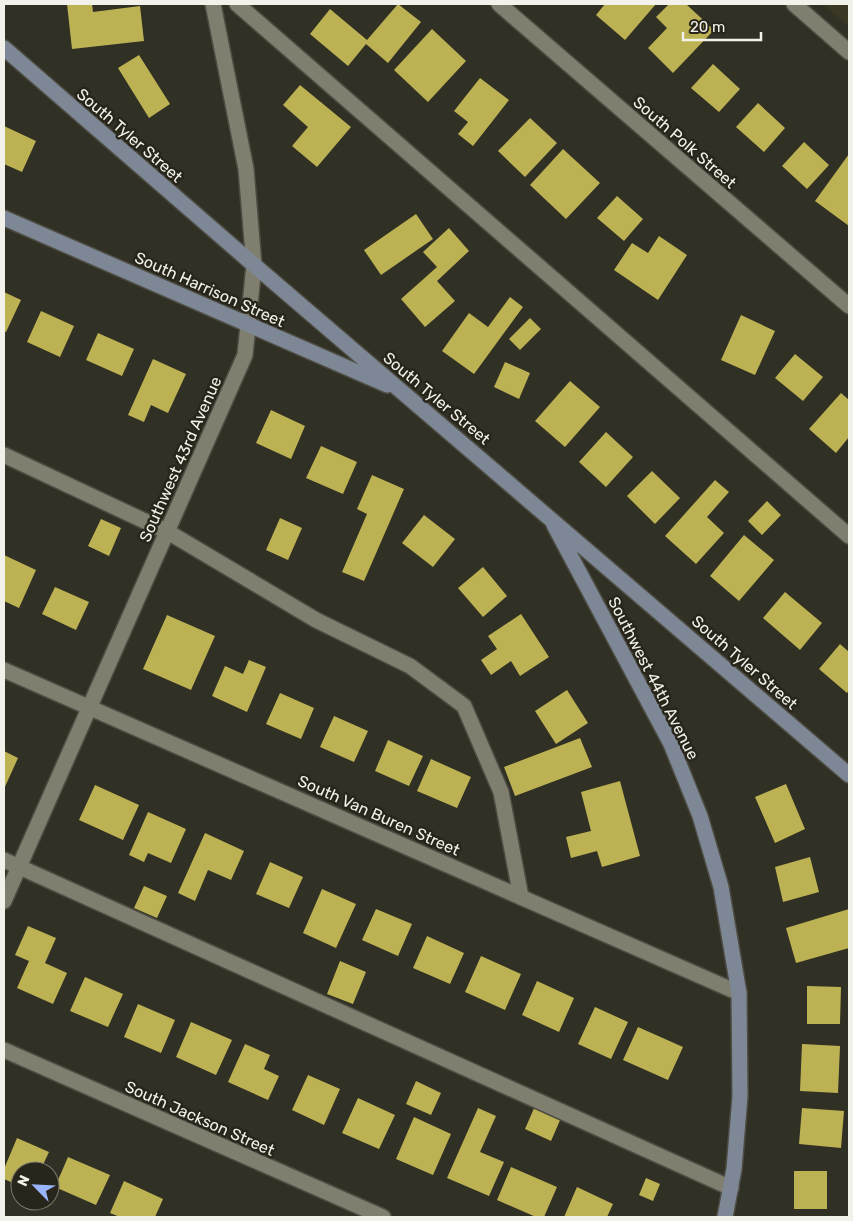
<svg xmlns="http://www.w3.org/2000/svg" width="853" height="1221" viewBox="0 0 853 1221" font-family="Rubik,sans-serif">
	<rect width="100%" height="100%" fill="#313024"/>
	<path fill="#3a3825" d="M822,4H849V27Z"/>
	<path fill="#bdb253" d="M67,4H92L93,12L140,6L144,41L72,49Z
		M398,4L421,22L388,63L366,44L348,66L310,34L330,9L367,40Z
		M605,4H656L625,40L596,15Z
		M669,4H686L714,30L673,73L648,48L667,28L656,17Z
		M432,29L466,61L428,102L394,70Z
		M139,55L170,104L149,118L118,68Z
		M713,64L740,89L719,112L691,88Z
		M480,78L509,100L473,146L458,134L468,122L454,111Z
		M300,85L351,127L317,167L292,146L308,127L283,105Z
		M758,103L785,128L764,152L736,127Z
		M530,118L557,143L525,177L498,151Z
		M4,126L36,141L22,172L4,164Z
		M804,142L829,165L807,189L782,166Z
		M563,149L600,183L566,219L530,185Z
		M849,154V226L815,201Z
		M617,196L643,219L624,241L597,218Z
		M416,214L433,239L381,275L364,250Z
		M449,228L469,251L437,281L455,301L425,327L401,299L437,267L423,252Z
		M659,236L687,255L658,300L614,270L632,243L648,253Z
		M4,292L21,300L6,332L4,331Z
		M510,297L523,307L474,374L442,351L469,313L488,327Z
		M41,311L74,326L60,357L27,342Z
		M741,315L775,331L755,375L721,360Z
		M530,318L541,329L520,350L509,339Z
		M98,333L134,349L122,376L86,360Z
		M795,354L823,377L803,401L775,378Z
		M153,359L186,374L168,413L151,405L144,422L128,415Z
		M505,362L530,373L519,399L494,387Z
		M570,381L600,407L565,447L535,421Z
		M841,393L849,400V437L836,453L809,429Z
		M271,410L305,426L291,459L256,443Z
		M606,432L633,457L606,487L579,462Z
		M321,446L357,462L343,494L306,478Z
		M652,471L680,498L655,524L627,496Z
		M372,475L404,489L364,581L342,572L367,514L357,509Z
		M715,480L729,492L707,517L724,533L696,564L665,536Z
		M767,501L781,515L762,535L748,521Z
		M424,515L455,539L433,567L402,543Z
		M280,518L302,528L288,560L266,550Z
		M101,519L121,528L109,556L88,546Z
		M744,535L774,560L739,601L710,576Z
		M4,555L36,570L19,608L4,601Z
		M483,567L507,596L483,617L458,588Z
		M55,587L89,602L76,630L42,614Z
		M785,592L822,623L800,650L763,618Z
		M521,614L549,657L520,676L511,661L491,675L481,660L497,649L488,636Z
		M167,615L215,636L191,690L143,669Z
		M840,644L849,652V690L847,693L819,669Z
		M249,660L266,667L247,712L212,696L225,666L243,674Z
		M567,690L588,723L556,744L535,711Z
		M280,693L314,708L301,739L266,724Z
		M334,716L368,731L354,762L320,747Z
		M580,738L592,767L515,796L504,767Z
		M388,740L423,756L409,786L375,771Z
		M4,751L18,758L4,789Z
		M431,759L471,777L457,808L417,791Z
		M620,781L640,856L602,867L597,851L571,858L566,837L591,831L581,792Z
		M786,784L805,829L775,843L755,797Z
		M95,785L139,805L123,840L79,820Z
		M148,812L186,829L171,863L148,853L144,862L129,855Z
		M205,833L244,851L231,880L208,870L195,901L178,893Z
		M810,857L819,892L783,902L775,867Z
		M270,862L303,877L289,908L256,894Z
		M144,886L167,896L157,918L134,908Z
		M322,889L356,904L336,948L303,933Z
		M376,909L412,924L398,956L362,940Z
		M849,909V948L796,963L786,928Z
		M28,926L56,938L45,963L67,973L53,1004L17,988L29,961L15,955Z
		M427,936L464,953L450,984L413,968Z
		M481,956L521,974L505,1010L465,992Z
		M340,961L366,972L353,1004L327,994Z
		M85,977L123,994L108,1027L70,1011Z
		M537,981L574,998L559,1032L522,1015Z
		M807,986L841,987L840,1024H807Z
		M138,1004L175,1020L161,1053L124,1037Z
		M595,1007L628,1022L611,1059L578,1044Z
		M191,1022L232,1040L216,1075L176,1057Z
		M638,1027L683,1047L668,1080L623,1060Z
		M245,1044L270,1055L264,1069L279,1076L268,1100L228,1082Z
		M802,1044L840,1046L838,1093L800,1091Z
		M308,1075L340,1089L324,1125L292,1110Z
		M416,1081L441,1093L431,1115L406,1104Z
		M358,1098L395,1115L379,1149L342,1133Z
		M535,1106L561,1118L551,1141L525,1129Z
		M478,1108L496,1116L480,1152L504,1162L489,1196L447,1178Z
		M802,1108L844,1111L841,1148L799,1144Z
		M414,1117L451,1134L433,1175L396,1159Z
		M17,1138L49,1152L40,1171H20V1186L4,1179V1169Z
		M68,1157L110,1175L96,1205L55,1187Z
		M511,1167L557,1187L544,1217H536L497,1200Z
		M794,1171H827V1209H794Z
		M646,1178L660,1184L653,1201L639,1195Z
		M124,1181L163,1199L155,1217H120L110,1213Z
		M577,1187L613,1204L607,1217H564Z"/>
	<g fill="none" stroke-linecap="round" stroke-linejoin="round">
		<g stroke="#4d4c42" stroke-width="18">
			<path id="lane" d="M237,4L849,536
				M794,4L849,52
				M4,455L168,532L316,620L410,666L464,706L501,792L521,897
				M4,860L731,1188"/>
		</g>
		<g stroke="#4d4c42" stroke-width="18">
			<path id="street" d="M499,4L849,306
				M4,670L739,993
				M4,901L245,355L254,265L246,169L213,4
				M4,1050L383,1217"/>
		</g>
		<g stroke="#4d4c42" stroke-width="18">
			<path id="secondary" d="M4,48L254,265L849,775
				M4,218L387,385
				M554,525L671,744L700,816L721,887L739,993L740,1096L734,1169L725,1217"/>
		</g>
		<use href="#lane" stroke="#7f7e6f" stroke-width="15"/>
		<use href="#street" stroke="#7f7e6f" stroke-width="15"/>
		<use href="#secondary" stroke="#7e8796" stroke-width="15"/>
	</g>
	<g text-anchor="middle" stroke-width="5" stroke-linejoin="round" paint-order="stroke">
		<g font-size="16" fill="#f3f2ea" stroke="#28261a">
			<text transform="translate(130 135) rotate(41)" y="6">South Tyler Street</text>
			<text transform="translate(685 142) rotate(41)" y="6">South Polk Street</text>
			<text transform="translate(210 289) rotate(24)" y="6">South Harrison Street</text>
			<text transform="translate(437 398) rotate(40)" y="6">South Tyler Street</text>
			<text transform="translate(180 459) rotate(-66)" y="6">Southwest 43rd Avenue</text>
			<text transform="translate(745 662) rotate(41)" y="6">South Tyler Street</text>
			<text transform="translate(654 678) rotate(63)" y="6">Southwest 44th Avenue</text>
			<text transform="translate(379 815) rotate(24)" y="6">South Van Buren Street</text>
			<text transform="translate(200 1118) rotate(24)" y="6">South Jackson Street</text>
		</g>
	</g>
	<rect width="853" height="1221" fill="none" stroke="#f3f2ea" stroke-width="10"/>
	<g transform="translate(35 1186) rotate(294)"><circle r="24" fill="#28261a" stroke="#79786d"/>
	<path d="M0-4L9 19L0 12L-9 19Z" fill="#98b5fd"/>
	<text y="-8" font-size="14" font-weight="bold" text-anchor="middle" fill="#f3f2ea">N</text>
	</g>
	<path d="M683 32v8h78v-8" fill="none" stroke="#f3f2ea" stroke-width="2.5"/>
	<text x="690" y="32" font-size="15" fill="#f3f2ea" stroke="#28261a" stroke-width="4" paint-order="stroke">20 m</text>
</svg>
